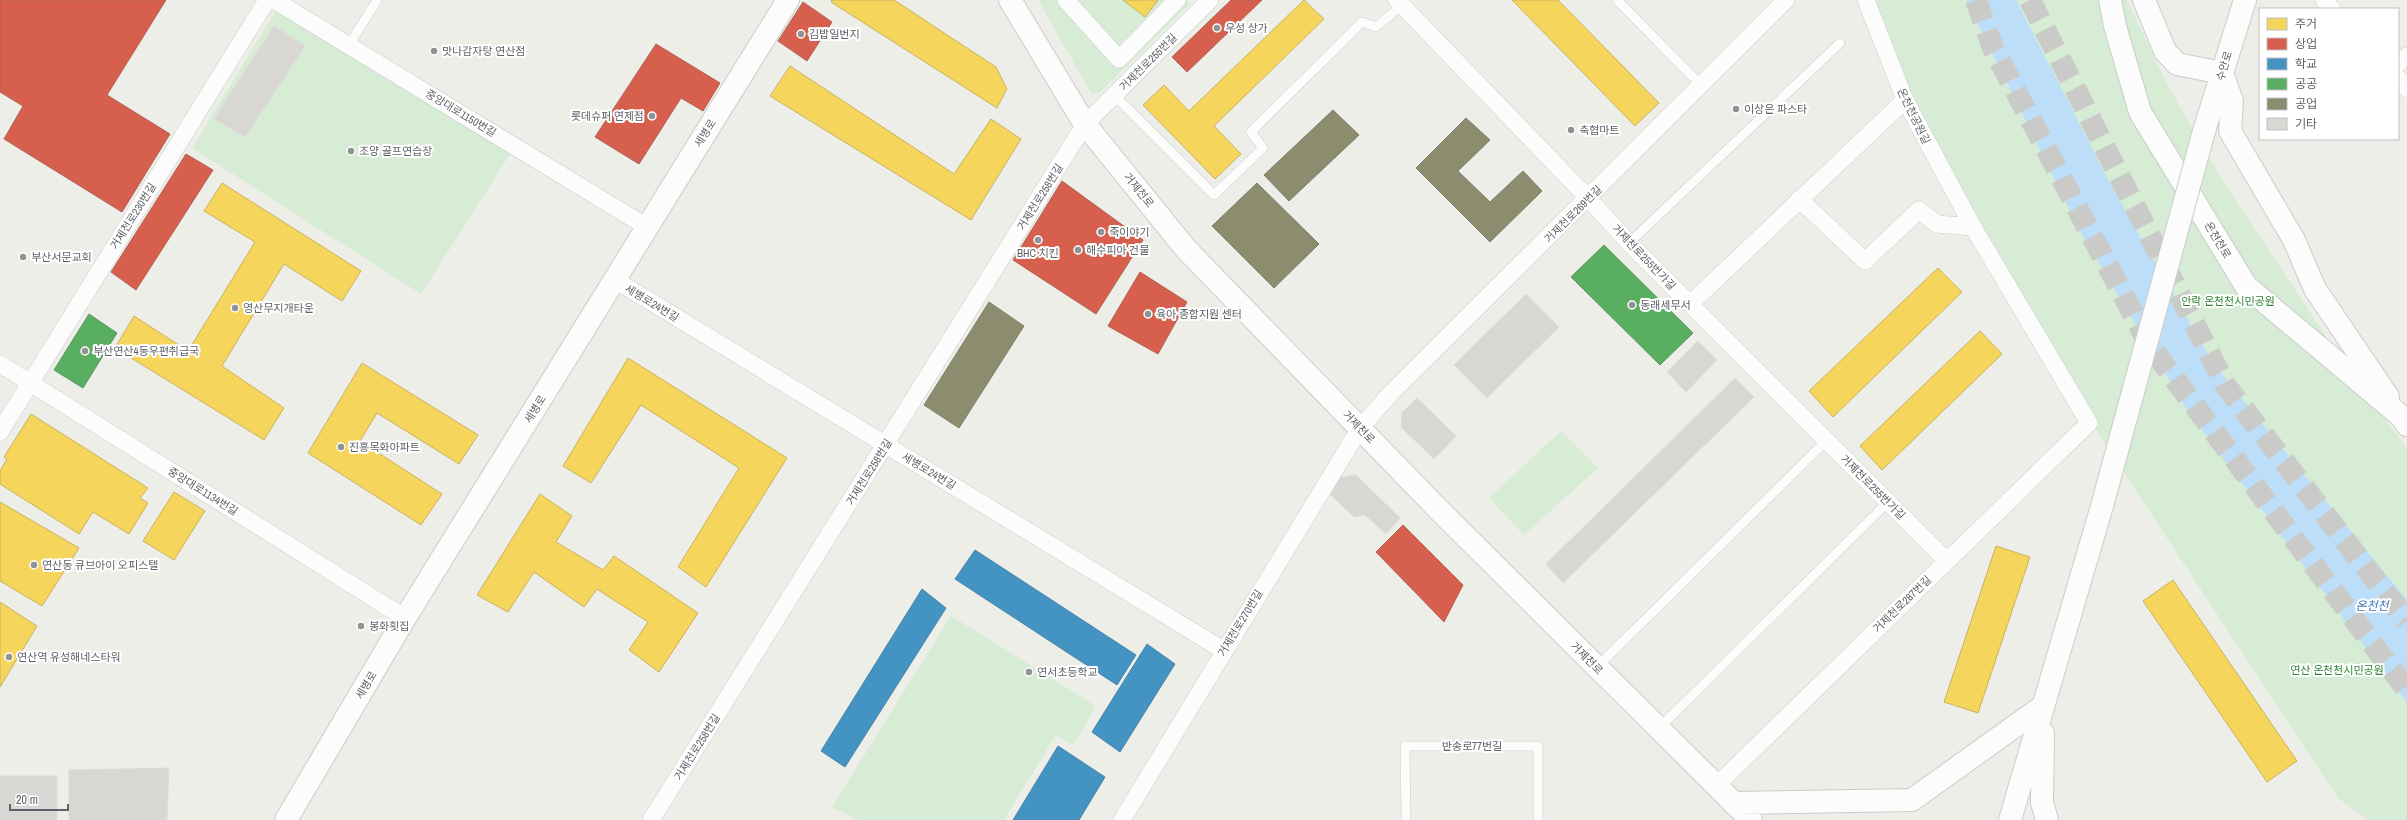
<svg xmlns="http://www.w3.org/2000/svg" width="2407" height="820" viewBox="0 0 2407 820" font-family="'Archivo Narrow','Noto Sans KR',sans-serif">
	<rect width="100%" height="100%" fill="#eeeee9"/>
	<path fill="#d6ecd4" d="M1038,0H1187L1189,5L1099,93H1091Z
		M1871,0H2127L2167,84L2221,178L2329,341L2407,449V820H2368L2338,798L2096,430L1907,97Z
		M277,9L510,154L421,294L192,148Z
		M1561,431L1598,468L1524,535L1489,498Z
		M951,616L1096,706L1073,745L1056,735L1004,820H859L832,807Z"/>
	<path fill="#bddef8" d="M1966,0H2016L2108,180L2213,363L2407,600V703L2187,410L2080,231Z"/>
	<path fill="#f6d55c" stroke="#c8b260" d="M832,0H894L996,67L1007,89L997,108L831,2Z
		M1123,0H1158L1145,17Z
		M1304,0L1324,19L1214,126L1241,154L1215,179L1143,105L1164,85L1189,111Z
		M1512,0H1558L1659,103L1635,126Z
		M790,66L954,174L991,119L1021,139L971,220L770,96Z
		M222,183L361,271L342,301L284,264L222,366L284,408L264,440L115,348L134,316L188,351L255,242L204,211Z
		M1938,268L1962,292L1833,417L1809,391Z
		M1980,331L2002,354L1882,470L1860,446Z
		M628,358L787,458L706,587L678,567L739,468L641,405L591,483L563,466Z
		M362,363L478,435L459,464L377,413L360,441L442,494L421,525L308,453Z
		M31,414L148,488L140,498L148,503L129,534L93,512L79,534L0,484V471L7,459L4,457Z
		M174,492L205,511L174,560L143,541Z
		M540,494L572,516L556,542L603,570L614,556L698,613L659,672L629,650L648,622L597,589L584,607L534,572L508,612L477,595Z
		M0,502L79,548L42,606L0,581Z
		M1996,546L2030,557L1978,713L1944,702Z
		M2173,580L2297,761L2267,782L2143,601Z
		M0,602L37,626L0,687Z"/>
	<path fill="#d6604d" stroke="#b26155" d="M0,0H166L107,95L170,134L122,212L4,139L23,106L0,92Z
		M1231,0H1262L1187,72L1172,57Z
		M803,2L832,22L807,61L778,41Z
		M656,44L720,83L703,111L681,98L639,164L595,137Z
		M186,154L213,170L136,290L111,272Z
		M1062,181L1143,240L1096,314L1013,260Z
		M1140,272L1187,302L1158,354L1108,326Z
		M1403,525L1463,585L1444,622L1376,552Z"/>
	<path fill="#4393c3" stroke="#4b84a8" d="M975,550L1136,655L1117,685L955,579Z
		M922,589L946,608L845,767L821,751Z
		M1147,644L1175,664L1120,752L1092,732Z
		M1058,746L1105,777L1079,820H1013Z"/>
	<path fill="#5aae61" stroke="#5b9763" d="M1604,245L1693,333L1660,365L1571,277Z
		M89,314L117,333L83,388L54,370Z"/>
	<path fill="#8c8c6e" stroke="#7e7f6c" d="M1333,110L1359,135L1289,201L1264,175Z
		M1466,118L1490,140L1458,171L1490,202L1523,171L1542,191L1490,242L1416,168Z
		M1257,183L1319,244L1274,288L1212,226Z
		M989,302L1024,326L959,428L924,405Z"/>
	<path fill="#d8d7d4" stroke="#dedcd8" d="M274,26L305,46L245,137L214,119Z
		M1526,294L1559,327L1487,398L1454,365Z
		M1698,341L1717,360L1686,392L1667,372Z
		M1735,378L1754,397L1563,583L1546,564Z
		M1417,398L1456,436L1434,459L1401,427L1402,413Z
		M1356,475L1400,518L1386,534L1365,515L1354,517L1329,493L1340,477Z
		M169,768L167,820H69V770Z
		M0,776H57V820H0Z"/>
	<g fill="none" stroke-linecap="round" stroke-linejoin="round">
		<path stroke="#cacbc9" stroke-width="22" stroke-dasharray="22 11" stroke-linecap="butt" d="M1976,0L1993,48L2150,346L2407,690
			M2030,0L2226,386L2407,621"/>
		<g stroke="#cbcccb" stroke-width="10">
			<path id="lane" d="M1617,0L1701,85
				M349,45L377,0
				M1114,95L1214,195L1263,148L1251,132L1362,22L1376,27L1402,5
				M1629,243L1840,43
				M1597,667L1827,440
				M1659,728L1888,502
				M1406,820L1405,746H1538V820"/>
		</g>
		<g stroke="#cbcccb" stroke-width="18">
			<path id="street" d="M274,0L647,227
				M1066,0L1119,59L1177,0
				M1397,0L1588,198L1629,243L1947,561
				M2324,0L2332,9
				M2398,64L2407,56
				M2398,78L2407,89
				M1799,199L1865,261L1919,210L1937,224L1973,227
				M615,280L1223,650
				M1690,304L1905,100
				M0,364L405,618
				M0,432L267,0
				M1716,786L2089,423L1973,227L1905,100L1866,0
				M651,820L1085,124L1210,0
				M1122,820L1360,428L1391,393L1786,0"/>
		</g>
		<g stroke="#cacbca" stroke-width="24">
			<path id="secondary" d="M1010,0L1084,123L1186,249L1438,509L1751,820
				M2110,0L2115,26L2140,112L2246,286L2402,417L2407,425
				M2144,0L2165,51L2177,64L2222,73L2232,101L2230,131L2294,240L2315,289L2388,397
				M2204,131L2245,0
				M2043,733L2042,803L2047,820
				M1733,803L1912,800L2043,706
				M286,820L405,618L788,0
				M2010,820L2102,506"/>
		</g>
		<use href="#lane" stroke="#fcfcfc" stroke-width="9"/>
		<use href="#street" stroke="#fcfcfc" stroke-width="17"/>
		<use href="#secondary" stroke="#fcfcfc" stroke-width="22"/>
		<g stroke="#cacbca" stroke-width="24" stroke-linecap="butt">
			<path id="secondary-bridge" d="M2102,506L2204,131"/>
		</g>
		<use href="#secondary-bridge" stroke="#fcfcfc" stroke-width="22"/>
	</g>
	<g fill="#909395" stroke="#fff" stroke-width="1.5">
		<circle cx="1217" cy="28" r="4"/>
		<circle cx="801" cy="34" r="4"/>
		<circle cx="434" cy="51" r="4"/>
		<circle cx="1736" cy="109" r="4"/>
		<circle cx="652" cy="116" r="4"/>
		<circle cx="1571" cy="130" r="4"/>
		<circle cx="351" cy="151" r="4"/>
		<circle cx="1101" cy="232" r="4"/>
		<circle cx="1038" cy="240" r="4"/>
		<circle cx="1078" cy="250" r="4"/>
		<circle cx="23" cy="257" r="4"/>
		<circle cx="1632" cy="305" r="4"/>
		<circle cx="235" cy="308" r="4"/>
		<circle cx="1148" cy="314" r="4"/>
		<circle cx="85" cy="351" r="4"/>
		<circle cx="341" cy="447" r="4"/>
		<circle cx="34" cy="565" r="4"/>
		<circle cx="361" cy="626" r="4"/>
		<circle cx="9" cy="657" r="4"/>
		<circle cx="1029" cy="672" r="4"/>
	</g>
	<g text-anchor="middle" stroke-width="4" stroke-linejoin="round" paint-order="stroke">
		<g font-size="11" fill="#5e6268" stroke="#fff" text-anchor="start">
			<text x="1225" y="32">우성 상가</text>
			<text x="809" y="38">김밥일번지</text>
			<text x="442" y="55">맛나감자탕 연산점</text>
			<text x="1744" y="113">이상은 파스타</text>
			<text x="644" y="120" text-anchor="end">롯데슈퍼 연제점</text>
			<text x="1579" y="134">축협마트</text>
			<text x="359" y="155">조양 골프연습장</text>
			<text x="1109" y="236">죽이야기</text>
			<text x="1086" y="254">해수피아 건물</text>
			<text x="1038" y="257" text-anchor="middle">BHC 치킨</text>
			<text x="31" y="261">부산서문교회</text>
			<text x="1640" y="309">동래세무서</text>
			<text x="243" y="312">영산무지개타운</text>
			<text x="1156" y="318">육아 종합지원 센터</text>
			<text x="93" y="355">부산연산4동우편취급국</text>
			<text x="349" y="451">진흥목화아파트</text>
			<text x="42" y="569">연산동 큐브아이 오피스텔</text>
			<text x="369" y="630">봉화횟집</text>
			<text x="17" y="661">연산역 유성해네스타워</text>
			<text x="1037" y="676">연서초등학교</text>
		</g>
		<g font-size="11" fill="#5e6268" stroke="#fff">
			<text transform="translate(1148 62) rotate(-45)" y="4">거제천로255번길</text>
			<text transform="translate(2224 66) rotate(-73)" y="4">수안로</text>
			<text transform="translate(461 113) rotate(31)" y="4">중앙대로1150번길</text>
			<text transform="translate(1914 116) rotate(64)" y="4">온천천공원길</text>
			<text transform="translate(705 133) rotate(-58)" y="4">세병로</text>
			<text transform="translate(1139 190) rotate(51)" y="4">거제천로</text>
			<text transform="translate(1040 197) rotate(-58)" y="4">거제천로258번길</text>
			<text transform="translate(1573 214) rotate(-45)" y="4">거제천로269번길</text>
			<text transform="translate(133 216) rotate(-58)" y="4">거제천로230번길</text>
			<text transform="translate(2218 240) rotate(59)" y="4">온천천로</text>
			<text transform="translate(1644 257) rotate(46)" y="4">거제천로255번가길</text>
			<text transform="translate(652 303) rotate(31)" y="4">세병로24번길</text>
			<text transform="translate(535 409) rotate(-58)" y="4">세병로</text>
			<text transform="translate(1359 427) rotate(46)" y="4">거제천로</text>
			<text transform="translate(929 471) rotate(31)" y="4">세병로24번길</text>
			<text transform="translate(869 472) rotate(-58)" y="4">거제천로258번길</text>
			<text transform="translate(1873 487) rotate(45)" y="4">거제천로255번가길</text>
			<text transform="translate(203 491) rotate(32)" y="4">중앙대로1134번길</text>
			<text transform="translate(1902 604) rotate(-44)" y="4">거제천로287번길</text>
			<text transform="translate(1240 623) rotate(-59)" y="4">거제천로270번길</text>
			<text transform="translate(1587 658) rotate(45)" y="4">거제천로</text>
			<text transform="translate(366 685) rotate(-59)" y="4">세병로</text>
			<text x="1472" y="750">반송로77번길</text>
			<text transform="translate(697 747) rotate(-58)" y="4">거제천로258번길</text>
		</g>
		<g font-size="11" fill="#2f8536" stroke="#fff">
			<text x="2228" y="305">안락 온천천시민공원</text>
			<text x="2337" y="674">연산 온천천시민공원</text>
		</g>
		<g font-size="12" font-style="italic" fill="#3c76b9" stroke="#fff">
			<text x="2372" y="610">온천천</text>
		</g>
	</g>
	<rect x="2259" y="8" width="140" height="132" fill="#ffffff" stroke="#bfc0c3"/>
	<rect x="2267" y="18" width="20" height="12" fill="#f6d55c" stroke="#bfc0c3"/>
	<text x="2295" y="28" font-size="12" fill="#5e6268">주거</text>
	<rect x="2267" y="38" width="20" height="12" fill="#d6604d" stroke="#bfc0c3"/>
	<text x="2295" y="48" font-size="12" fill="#5e6268">상업</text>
	<rect x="2267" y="58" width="20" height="12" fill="#4393c3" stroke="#bfc0c3"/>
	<text x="2295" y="68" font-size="12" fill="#5e6268">학교</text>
	<rect x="2267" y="78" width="20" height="12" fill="#5aae61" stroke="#bfc0c3"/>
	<text x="2295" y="88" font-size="12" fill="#5e6268">공공</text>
	<rect x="2267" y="98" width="20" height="12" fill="#8c8c6e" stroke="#bfc0c3"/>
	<text x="2295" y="108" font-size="12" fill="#5e6268">공업</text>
	<rect x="2267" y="118" width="20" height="12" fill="#d8d7d4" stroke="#bfc0c3"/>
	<text x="2295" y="128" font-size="12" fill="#5e6268">기타</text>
	<path d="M10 804v6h58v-6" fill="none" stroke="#5e6268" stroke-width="2"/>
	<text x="16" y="804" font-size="12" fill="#5e6268" stroke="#ffffff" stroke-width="3" paint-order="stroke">20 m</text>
</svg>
